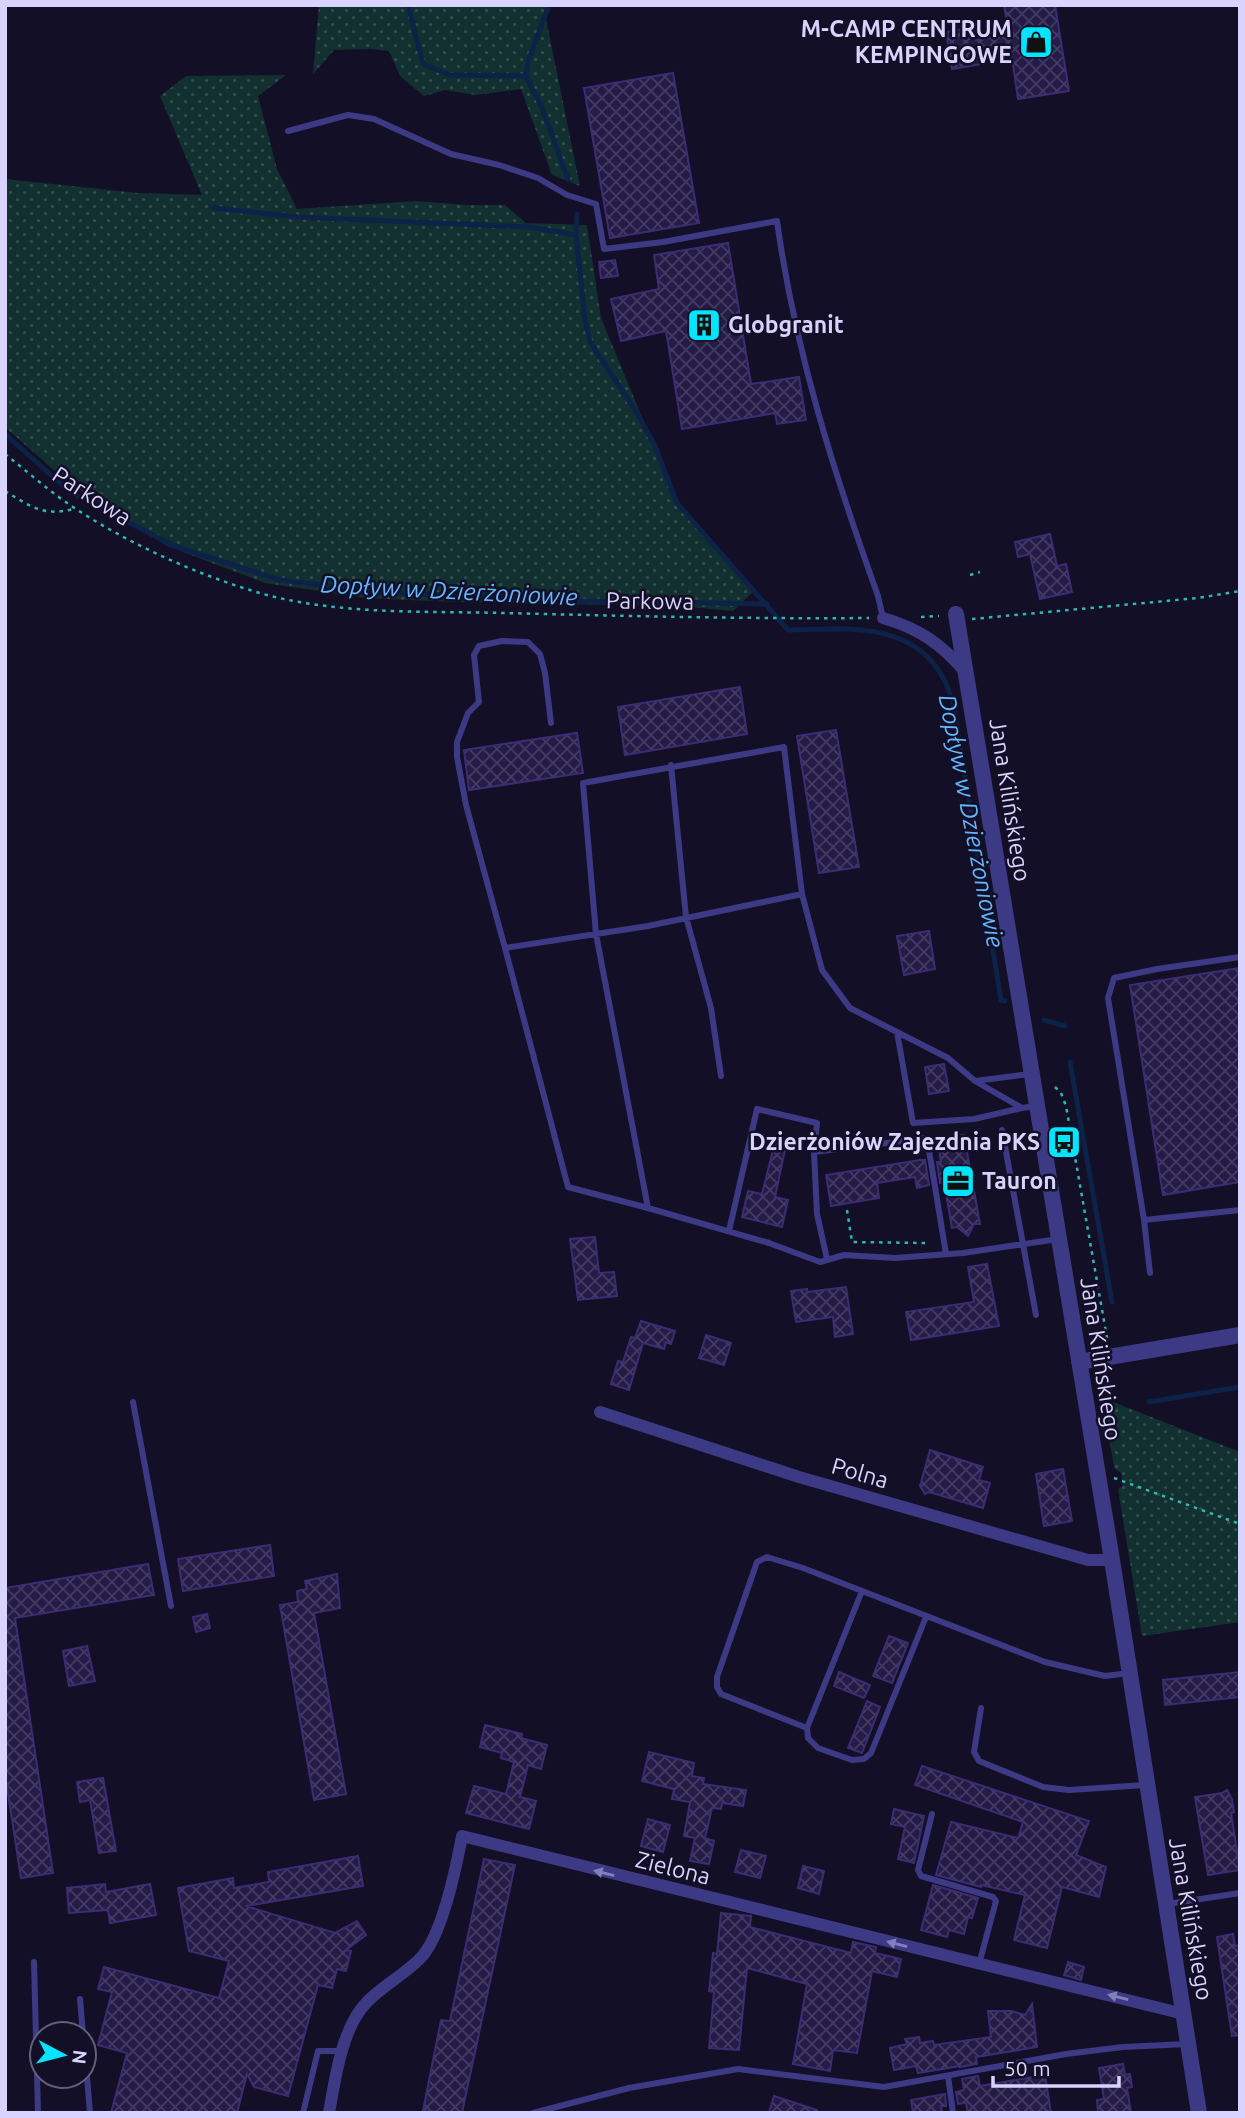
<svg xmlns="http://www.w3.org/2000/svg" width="1245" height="2118" viewBox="0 0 1245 2118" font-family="Ubuntu,sans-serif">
	<defs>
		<pattern id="green-dots" width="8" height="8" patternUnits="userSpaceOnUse" patternTransform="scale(1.75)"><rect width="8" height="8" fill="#12302f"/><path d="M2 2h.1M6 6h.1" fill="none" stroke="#344d4e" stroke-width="1.8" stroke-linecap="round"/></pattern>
		<pattern id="building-cross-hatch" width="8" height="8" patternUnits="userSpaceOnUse" patternTransform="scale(1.75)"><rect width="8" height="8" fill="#241b47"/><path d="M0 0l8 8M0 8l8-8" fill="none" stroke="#433b63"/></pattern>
	</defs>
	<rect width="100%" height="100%" fill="#130f26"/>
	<path fill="url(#green-dots)" d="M319,5H552L546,19L580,186L552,175L521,89L476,95L445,90L424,96L400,76L389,51L371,49L334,50L313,74Z
		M286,75L258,96L277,169L297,209L416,201L466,205H505L526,223L587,225L601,318L677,502L755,590L733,611L679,606L454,602L366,598L265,583L167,546L66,481L5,427V179L138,193L202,195L160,96L186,76Z
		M1103,1398L1240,1452V1622L1142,1636L1118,1489L1123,1486L1121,1473L1114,1468Z"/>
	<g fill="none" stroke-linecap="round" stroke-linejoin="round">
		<path stroke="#0c2248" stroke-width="5" d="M408,5L423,64L450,75L526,76
			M549,5L528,62L526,76L543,110L568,180
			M214,208L298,217L529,227L576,235
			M577,214L576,235L585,319L590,342L637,413L655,446L677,503L788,630C842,629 911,620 942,676C947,683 949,693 953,701L1001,1000L1005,1001
			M5,434L70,492L174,546L280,580L377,592L580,601L767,604
			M1044,1020L1065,1026
			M1070,1062L1112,1302
			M1149,1402L1240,1387"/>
	</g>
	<path fill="url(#building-cross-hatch)" stroke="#3b2d73" stroke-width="2" d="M1004,5H1055L1069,91L1018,99L1011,51L980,56L982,64L952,69L946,32L974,27L976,40L1009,34Z
		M673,73L699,223L610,238L584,88Z
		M728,243L751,384L799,377L806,420L777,424L775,413L682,429L666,331L621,341L611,299L659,289L654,255Z
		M615,260L618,276L601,278L599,262Z
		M1050,534L1057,566L1066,564L1072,592L1040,599L1030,554L1018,557L1015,542Z
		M740,687L747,734L625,755L618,707Z
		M836,730L859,867L819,873L797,736Z
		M577,733L583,773L469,790L464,750Z
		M929,931L935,969L904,975L897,936Z
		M1240,968V1182L1163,1195L1130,985Z
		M944,1064L949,1091L929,1094L925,1067Z
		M964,1135L980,1224H974L968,1236L957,1227L952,1228L944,1182L940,1183L937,1162H941L937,1139Z
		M775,1142L786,1145L775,1197L788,1200L782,1227L742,1217L748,1191L762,1194Z
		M920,1160H925L929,1185L917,1188L915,1177L877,1183L879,1198L831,1206L826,1175Z
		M595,1237L599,1273L614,1272L617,1296L578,1300L570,1239Z
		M987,1264L999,1326L911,1340L906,1312L974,1302L968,1267Z
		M846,1287L853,1334L835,1337L833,1317L796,1322L791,1291L807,1289V1292Z
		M641,1321L675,1331L671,1344L666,1342L664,1349L643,1343L629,1390L611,1384L618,1361L623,1362L631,1337L635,1338Z
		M706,1335L731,1343L724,1365L699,1358Z
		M930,1450L983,1467L979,1480L990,1483L983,1508L929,1492L925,1494L920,1486Z
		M1063,1469L1072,1521L1044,1526L1036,1474Z
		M270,1545L274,1576L183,1591L178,1559Z
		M148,1564L154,1595L15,1618L53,1873L21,1878L5,1774V1588Z
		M337,1574L340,1608L314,1613L346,1794L314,1800L280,1605L298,1602L297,1591L307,1589L305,1581Z
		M207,1614L210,1628L196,1632L193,1617Z
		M889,1636L908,1643L892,1683L873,1676Z
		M87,1646L95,1681L69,1686L63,1651Z
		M839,1672L870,1685L864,1698L834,1686Z
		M1240,1672V1697L1165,1705L1163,1680Z
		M867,1701L880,1707L862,1753L848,1748Z
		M485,1725L522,1734L521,1738L547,1745L541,1769L528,1765L520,1797L536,1801L529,1829L466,1813L474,1786L506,1794L514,1762L501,1758L502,1753L480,1747Z
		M649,1752L694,1763L692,1776L704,1778L703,1784L746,1790L743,1806L722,1803L721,1809L712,1808L705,1838L714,1841L709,1864L690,1861L695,1838L684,1836L690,1802L672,1799L674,1789L642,1781Z
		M922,1766L1089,1821L1076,1855L1106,1867L1099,1897L1062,1887L1047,1948L1014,1940L1025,1895L981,1885V1887L936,1875L951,1822L1018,1838L1023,1822L915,1785Z
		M103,1778L116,1851L99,1853L90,1800L80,1802L77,1782Z
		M1227,1790L1232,1799L1234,1812L1231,1813L1240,1870L1208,1875L1195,1797L1222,1793Z
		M894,1809L924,1816L914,1863L898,1859L905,1827L891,1824Z
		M648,1819L670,1825L663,1852L641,1846Z
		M741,1850L766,1856L760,1878L735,1872Z
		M358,1856L363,1886L246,1906L335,1933L357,1921L366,1935L346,1950L351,1951L346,1971L337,1969L332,1988L318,1985L288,2096L254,2087L247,2074L237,2113H111L127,2053L98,2045L112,1992L98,1989L104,1967L219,1998L229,1961L189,1951L178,1888L233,1878L234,1888L269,1882L268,1872Z
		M484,1859L515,1865L462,2113L423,2111L441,2020L450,2021Z
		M803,1866L824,1871L819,1894L798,1888Z
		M105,1884L106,1892L150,1884L156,1915L110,1923L108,1910L69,1913L67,1888Z
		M933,1885L978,1898L972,1918L968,1917L964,1934L949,1930L947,1937L921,1930Z
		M721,1913L751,1916L750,1927L851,1953L853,1942L876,1947L875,1953L901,1959L897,1977L872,1971L857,2053L833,2050L830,2071L793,2064L807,1984L747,1968L739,2050L709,2048L714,1992L709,1991L710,1983L713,1953L717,1954Z
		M1233,1934L1235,1946L1240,1945V2035L1232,2036L1217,1937Z
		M1068,1962L1084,1967L1081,1980L1064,1975Z
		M1032,2004L1037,2047L976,2057L977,2064L960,2067V2066L918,2073L916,2066L894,2070L890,2048L907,2044L905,2039L919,2037L920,2043L933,2041L934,2045L991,2037L988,2011H1012L1025,2015Z
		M1123,2064L1125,2075L1130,2074L1132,2087L1127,2088L1131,2113H1098L1097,2100L1104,2099L1099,2068Z
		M1045,2075L1051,2113H968L966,2103L958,2104L956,2092L964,2090L962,2079L978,2076L980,2086Z
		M945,2094L946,2106H941L942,2113H913L911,2100Z
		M774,2096L817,2110V2113H769Z"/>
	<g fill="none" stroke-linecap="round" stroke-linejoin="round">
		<path stroke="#2fb8b0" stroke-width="2.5" stroke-dasharray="3.5 5" stroke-linecap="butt" d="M5,454C28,472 51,493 76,509C133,546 198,575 263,594C341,615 425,611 504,613C626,616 747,619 869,618
			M5,491C30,506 43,517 73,509
			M970,575L980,572
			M921,617L939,616
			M972,619L1198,598L1240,591
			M1055,1087L1061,1093L1066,1106L1107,1338
			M847,1210L852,1242L925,1243
			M1114,1478L1240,1524"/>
		<path stroke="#3d3a85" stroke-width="6" d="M288,131L348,115L374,119L451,154L499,165L538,178L567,195L596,204L604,249L663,242L777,221C795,351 834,473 878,596L883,618
			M551,723L545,673L540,654L528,642L502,641L479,646L474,655L479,702L468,713L457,742V757L466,805L505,948L648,926L802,894L822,970L850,1008L948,1058L975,1081L1029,1074
			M671,765L686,917L711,1008L721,1076
			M505,948L568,1187L648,1208L596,934L583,783L784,747L802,894
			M897,1032L913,1123L974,1119L1022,1108
			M975,1081L1022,1108L1036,1106
			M1002,1130L1036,1315
			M648,1208L769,1243L820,1262L844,1255L895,1258L963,1253L1058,1239
			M1144,1220L1108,998L1114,978L1157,969L1240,957
			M729,1231L757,1109L817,1123L814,1152
			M827,1259L817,1214L814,1152L927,1138L946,1254
			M1150,1273L1144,1220L1240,1210
			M133,1402L171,1606
			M926,1617L871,1753L864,1759L852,1760L818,1748L808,1738L807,1728L721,1694L717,1687V1677L757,1562L767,1557L803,1568L1045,1662L1105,1676L1129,1673
			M981,1708L974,1752L979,1761L1043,1787L1069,1790L1145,1785
			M807,1728L862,1591
			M932,1814L918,1870L921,1876L993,1897L996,1901L979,1964
			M1168,1904L1240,1893
			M34,1962L38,2113
			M80,1999L83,2034
			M84,2040L90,2113
			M948,2076L953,2113
			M303,2113L318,2051H341
			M533,2113L629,2088L738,2069L884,2087L1066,2054L1123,2047L1187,2044"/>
		<path stroke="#3d3a85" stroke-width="12" d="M883,618C918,628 942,644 965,672
			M600,1412L799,1477L1088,1560H1112
			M329,2113C335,2079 342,2027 367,2002C382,1986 413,1969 424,1954C444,1928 456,1868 462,1836L1184,2014"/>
		<path stroke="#3d3a85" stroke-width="16" d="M956,614L1112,1560L1199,2113
			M1079,1362L1240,1335"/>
	</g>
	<defs><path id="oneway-solid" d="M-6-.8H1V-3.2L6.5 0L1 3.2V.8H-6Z" transform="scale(1.75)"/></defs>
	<g fill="#837fbc">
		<use href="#oneway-solid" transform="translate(604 1873) rotate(-166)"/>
		<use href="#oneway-solid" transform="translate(897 1944) rotate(-166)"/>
		<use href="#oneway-solid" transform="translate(1118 1997) rotate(-166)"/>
	</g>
	<defs>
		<g id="shop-square" transform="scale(1.75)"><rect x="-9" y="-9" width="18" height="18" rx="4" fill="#00e5ff" stroke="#130f26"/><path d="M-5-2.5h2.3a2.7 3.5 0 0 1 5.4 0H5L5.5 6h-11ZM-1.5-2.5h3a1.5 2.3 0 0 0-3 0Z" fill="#111"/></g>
		<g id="building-square" transform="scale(1.75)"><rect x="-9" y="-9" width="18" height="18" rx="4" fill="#00e5ff" stroke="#130f26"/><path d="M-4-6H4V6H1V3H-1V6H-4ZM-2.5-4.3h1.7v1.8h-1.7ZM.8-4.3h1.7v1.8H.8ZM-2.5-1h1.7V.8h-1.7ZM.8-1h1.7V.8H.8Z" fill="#111"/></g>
		<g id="bus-square" transform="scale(1.75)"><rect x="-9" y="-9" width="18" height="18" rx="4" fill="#00e5ff" stroke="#130f26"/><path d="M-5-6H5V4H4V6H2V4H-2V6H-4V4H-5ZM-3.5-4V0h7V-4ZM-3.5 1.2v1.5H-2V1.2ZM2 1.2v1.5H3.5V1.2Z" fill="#111"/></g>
		<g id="office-square" transform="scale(1.75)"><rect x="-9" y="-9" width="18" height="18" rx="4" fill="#00e5ff" stroke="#130f26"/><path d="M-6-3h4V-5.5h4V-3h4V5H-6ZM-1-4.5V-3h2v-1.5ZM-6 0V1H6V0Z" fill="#111"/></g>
	</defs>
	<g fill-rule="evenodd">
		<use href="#shop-square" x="1036" y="42"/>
		<use href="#building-square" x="704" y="325"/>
		<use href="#bus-square" x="1064" y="1142"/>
		<use href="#office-square" x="958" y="1181"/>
	</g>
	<g text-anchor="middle" stroke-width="5" stroke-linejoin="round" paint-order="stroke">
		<g font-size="23" font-weight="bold" fill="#d9d4ff" stroke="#130f26" text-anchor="end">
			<text x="1012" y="37">M-CAMP CENTRUM<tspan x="1012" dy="26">KEMPINGOWE</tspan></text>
			<text x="728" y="333" text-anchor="start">Globgranit</text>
			<text x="1040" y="1150">Dzierżoniów Zajezdnia PKS</text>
			<text x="982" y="1189" text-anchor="start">Tauron</text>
		</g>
		<g font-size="23" fill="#d9d4ff" stroke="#130f26">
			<text transform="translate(92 496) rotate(33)" y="8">Parkowa</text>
			<text transform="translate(650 601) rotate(1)" y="8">Parkowa</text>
			<text transform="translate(1010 800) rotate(81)" y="8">Jana Kilińskiego</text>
			<text transform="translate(1101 1359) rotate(81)" y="8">Jana Kilińskiego</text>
			<text transform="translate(860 1473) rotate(16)" y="8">Polna</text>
			<text transform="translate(673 1868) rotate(14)" y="8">Zielona</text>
			<text transform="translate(1191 1919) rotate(80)" y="8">Jana Kilińskiego</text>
		</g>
		<g font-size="24" font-style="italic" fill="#62b6ff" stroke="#130f26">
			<text transform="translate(449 591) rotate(3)" y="8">Dopływ w Dzierżoniowie</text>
			<text transform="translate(971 821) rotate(79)" y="8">Dopływ w Dzierżoniowie</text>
		</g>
	</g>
	<rect width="1245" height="2118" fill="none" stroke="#d9d4ff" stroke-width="14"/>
	<g transform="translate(63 2055) rotate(97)"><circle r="33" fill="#130f26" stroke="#625e7d" stroke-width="2"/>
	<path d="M0-5L12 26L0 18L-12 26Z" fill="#00e5ff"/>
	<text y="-10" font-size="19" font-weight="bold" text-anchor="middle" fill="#d9d4ff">N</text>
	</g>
	<path d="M993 2076v10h126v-10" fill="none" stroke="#d9d4ff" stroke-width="3.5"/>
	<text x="1004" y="2076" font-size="21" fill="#d9d4ff" stroke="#130f26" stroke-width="5" paint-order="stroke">50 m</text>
</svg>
